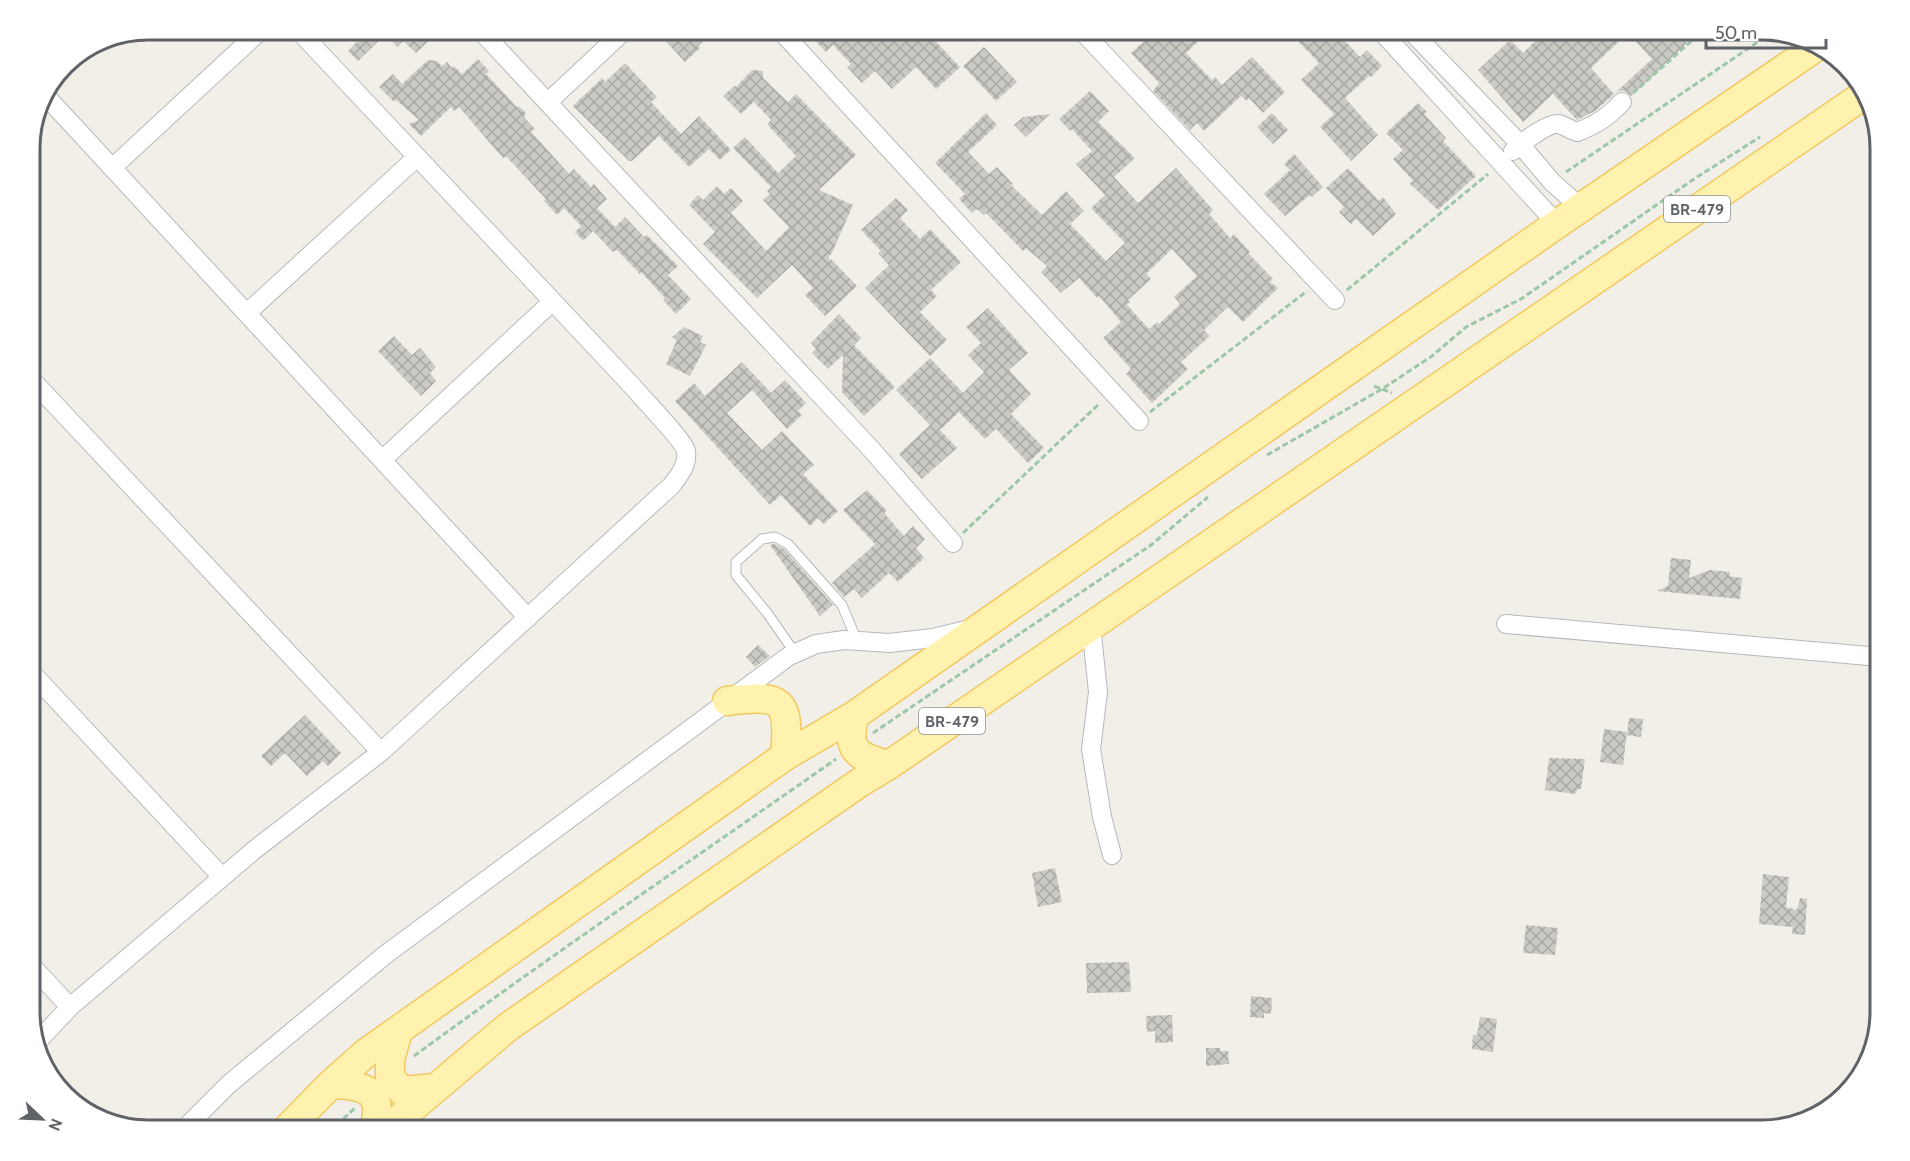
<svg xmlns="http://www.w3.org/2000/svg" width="1910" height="1161" viewBox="0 0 1910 1161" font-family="Cabin,sans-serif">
	<defs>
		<pattern id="building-cross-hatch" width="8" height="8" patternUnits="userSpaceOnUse" patternTransform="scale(1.5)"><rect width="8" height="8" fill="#cccac5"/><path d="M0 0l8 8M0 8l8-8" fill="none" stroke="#a9a8a4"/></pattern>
	</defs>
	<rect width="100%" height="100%" fill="#f1efe8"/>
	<path fill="url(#building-cross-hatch)" fill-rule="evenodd" d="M368,30H440L416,53L403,41L397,47L386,34L358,61L348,51Z
		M672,30H715L698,46L700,48L685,62L663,38Z
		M805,30H925L960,67L936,89L916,67L892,89L875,71L862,83L847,67L851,64L833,45L826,52Z
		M1133,30H1175L1183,39L1194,30L1202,38L1186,53L1212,80L1215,77L1222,85L1252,57L1285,92L1263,113L1249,98L1247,101L1241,96L1204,131L1197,123L1190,130L1153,91L1159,83L1131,53L1143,42Z
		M1287,30H1335L1360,57L1367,50L1382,66L1371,77L1369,76L1345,98L1378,135L1351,161L1320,127L1334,114L1301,80L1319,63Z
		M1546,30H1675L1687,43L1631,96L1625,91H1618L1595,111L1577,120L1553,94L1523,122L1478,70L1510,40L1523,53ZM1628,33L1652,59L1614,94L1591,68Z
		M984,47L1017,82L996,101L963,66Z
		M478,59L489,71L486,74L517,107H520L526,113L524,117L535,129L531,132L543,145L569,174L574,169L591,187L594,184L607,199L597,208L615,227L625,217L644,237L647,235L678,266L668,275L691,299L676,314L663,300L665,298L641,272L640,274L619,252L616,250L613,252L593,231L583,241L575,232L581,226L564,208L557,215L544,201L546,199L506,156L503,158L459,107L454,111L451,107L421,136L409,124L419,120L396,100L394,102L379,87L393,74L402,84L428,60L437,61L442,66L447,62L452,68L454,66L462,74Z
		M625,63L657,97L651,102L681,134L699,116L731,150L720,160L709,149L689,167L659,136L632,161H629L573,106L602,78L605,82Z
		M752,70L763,71V78L788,102L796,94L856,155L819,190L853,205L832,253L829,256V261L831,259L857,286L825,316L805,295L813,288L792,265L757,298L703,244L715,232L689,205L698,195L703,200L717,186L724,194L731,188L743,201L731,213L766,251L789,227L763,200L770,194L767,191L771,187L733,148L745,137L778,173L796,156L767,124L771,120L754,102L741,114L723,96L734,86L736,87Z
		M1090,91L1109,111L1098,122L1135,158L1114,177L1138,203L1176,168L1213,210L1209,214L1230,238L1234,234L1250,252L1248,253L1273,279L1270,282L1278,288L1243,322L1228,307L1204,330L1210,336L1181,362L1188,369L1152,403L1126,374L1131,369L1103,338L1121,322L1099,296L1097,298L1079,278L1061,293L1041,272L1047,266L1026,248L1023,251L986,213L984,215L977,209L972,213L959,199L965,194L935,163L986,113L997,125L968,152L989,174L997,167L1013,184L1011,185L1042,215L1066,191L1084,211L1070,224L1106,261L1125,243L1091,208L1105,195L1076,164L1092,151L1072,129L1070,131L1059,119ZM1172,249L1197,276L1174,297L1180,304L1159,324L1157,322L1149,329L1127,305L1130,302L1128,300L1151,279L1146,274Z
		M1418,103L1427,112L1424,114L1446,138L1443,141L1476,176L1438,210L1409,183L1413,181L1393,159L1403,150L1386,133Z
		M1272,113L1288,130L1273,144L1257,127Z
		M1050,114L1026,137L1014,125L1023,117Z
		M1294,154L1323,187L1312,197L1310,195L1285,216L1264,194L1290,170L1284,164Z
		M1348,168L1379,201L1383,197L1396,214L1373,236L1356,219L1351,224L1339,212L1344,207L1326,188Z
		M896,198L908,210L900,218L920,239L930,229L961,262L931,290L937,296L920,312L947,340L930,356L865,288L889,265L878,253L881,251L861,230Z
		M988,308L1028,353L1009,370L1031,394L1011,414L1044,448L1028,463L996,429L985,439L959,412L940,430L957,448L922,479L899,454L930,425L896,390L930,358L963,393L984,372L968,355L981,343L966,327Z
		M839,314L861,338L854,345L895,387L864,416L842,392L843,355L828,369L812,353L816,349L811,343Z
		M684,327L703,336L700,342L706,345L690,376L666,364L677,340L672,337Z
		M394,336L412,355L420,348L436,367L430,373L436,381L421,396L378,351Z
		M742,362L771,393L785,380L806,403L798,411L802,415L787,429L752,390L727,413L762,450L782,431L814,465L803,474L838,511L824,524L818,518L810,526L781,495L770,505L675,401L694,383L705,396Z
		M867,490L887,511L884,513L904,536L913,526L925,539L916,548L924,558L898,582L889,573L862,598L854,589L844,597L832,583L875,544L843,510Z
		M774,544L784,549L833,605L820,616L770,545Z
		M1671,558L1691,560L1689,578L1710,570L1730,572L1729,576L1742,578L1740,599L1657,591L1668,586Z
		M758,645L770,656L755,667L746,657Z
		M305,715L341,753L328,766L323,761L307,776L285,753L271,766L261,756Z
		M1629,718L1643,719L1641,737L1627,735Z
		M1604,729L1627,732L1623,765L1600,762Z
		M1549,758L1585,759L1581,789H1578L1575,794L1545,790Z
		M1055,868L1062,902L1038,907L1032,873Z
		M1763,874L1789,877L1786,907L1797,910L1800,898L1807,899L1805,935L1792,934L1793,927L1759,924Z
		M1526,925L1558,928L1555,955L1523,953Z
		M1129,962L1131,992L1087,993L1086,963Z
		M1251,996L1272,998L1271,1014L1264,1013V1018L1250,1017Z
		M1172,1015L1173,1042L1155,1043V1031L1147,1032L1146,1016Z
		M1480,1017L1497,1019L1493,1052L1472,1049L1473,1035H1477Z
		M1206,1048H1220V1051H1228L1229,1064L1206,1066Z"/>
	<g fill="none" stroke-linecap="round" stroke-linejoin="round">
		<g stroke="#b5b8bc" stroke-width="11">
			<path id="service" d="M795,653L768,614L736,575V562L762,539L775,537L788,544L842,605L857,641"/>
		</g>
		<g stroke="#b5b8bc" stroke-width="20">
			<path id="minor" d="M480,30L871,449L953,543
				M780,30L1139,421
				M1081,30L1335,300
				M1380,30L1557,224
				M1410,30L1520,144L1552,182L1581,208
				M44,94L528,618
				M548,102L625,30
				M1513,151C1520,144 1548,122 1559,124C1565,126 1571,130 1577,132C1596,125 1608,117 1622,102
				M112,168L261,30
				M247,313L416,158
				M30,378L381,752
				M382,460L552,302
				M1506,624L1880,657
				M1091,625L1098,692L1091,749L1102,817L1112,855
				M30,671L222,877
				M30,964L70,1007
				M37,1042L70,1007L253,851L381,752L671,486C679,476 688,465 686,451C684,441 643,399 634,388L298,30
				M182,1131L229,1084L385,955L789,656L816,644L844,640L889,643L933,638L966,630"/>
		</g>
		<g stroke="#f2c960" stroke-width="31">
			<path id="primary" d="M727,701C783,694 790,699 785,756
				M855,715C845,749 856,757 889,765
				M398,1031L390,1060V1077L402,1091L436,1088
				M331,1084C366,1085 386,1091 373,1131
				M285,1131L331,1084L366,1053L785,756L855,715L1557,224L1819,45
				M385,1131L508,1027L859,783L889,765L1865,94"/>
		</g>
		<path stroke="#9cc7a9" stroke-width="3" stroke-dasharray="6 3" stroke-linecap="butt" d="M1633,93L1704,30
			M1566,172L1771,33
			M1347,290L1488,174
			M1374,386L1392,393
			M1150,412L1307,291
			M1267,455L1382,389L1432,356L1466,327L1521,299L1694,179L1760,137
			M963,533L1100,403
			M873,733L1151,545L1208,497
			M414,1056C553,954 695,858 836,759
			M330,1131L355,1108"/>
		<use href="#service" stroke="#fff" stroke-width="9"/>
		<use href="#minor" stroke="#fff" stroke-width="18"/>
		<use href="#primary" stroke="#fff2af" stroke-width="28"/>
	</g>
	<g text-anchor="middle" stroke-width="5" stroke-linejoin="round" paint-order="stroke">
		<g fill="#fff" stroke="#8f9295" stroke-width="1.5">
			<rect x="1664" y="196" width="66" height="26" rx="4.5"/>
			<rect x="919" y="708" width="66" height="26" rx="4.5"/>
		</g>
		<g font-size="16" font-weight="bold" fill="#5f6368">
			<text x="1697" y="215">BR-479</text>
			<text x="952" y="727">BR-479</text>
		</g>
	</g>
	<path d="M0 0H1910V1161H0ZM148 40H1762A108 108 0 0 1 1870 148V1012A108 108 0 0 1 1762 1120H148A108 108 0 0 1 40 1012V148A108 108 0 0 1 148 40Z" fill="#fff" fill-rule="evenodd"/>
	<path fill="none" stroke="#5f6368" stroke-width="3" d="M148 40H1762A108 108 0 0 1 1870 148V1012A108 108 0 0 1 1762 1120H148A108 108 0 0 1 40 1012V148A108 108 0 0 1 148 40Z"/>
	<g transform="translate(42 1119) rotate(113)" stroke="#ffffff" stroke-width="4.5" paint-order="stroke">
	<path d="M0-4.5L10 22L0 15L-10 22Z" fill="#5f6368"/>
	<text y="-9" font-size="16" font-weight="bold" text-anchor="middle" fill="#5f6368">N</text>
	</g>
	<path d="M1706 39v9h120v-9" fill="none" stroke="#5f6368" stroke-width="3"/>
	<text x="1715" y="39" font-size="18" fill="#5f6368" stroke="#ffffff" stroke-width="4.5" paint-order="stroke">50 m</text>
</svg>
